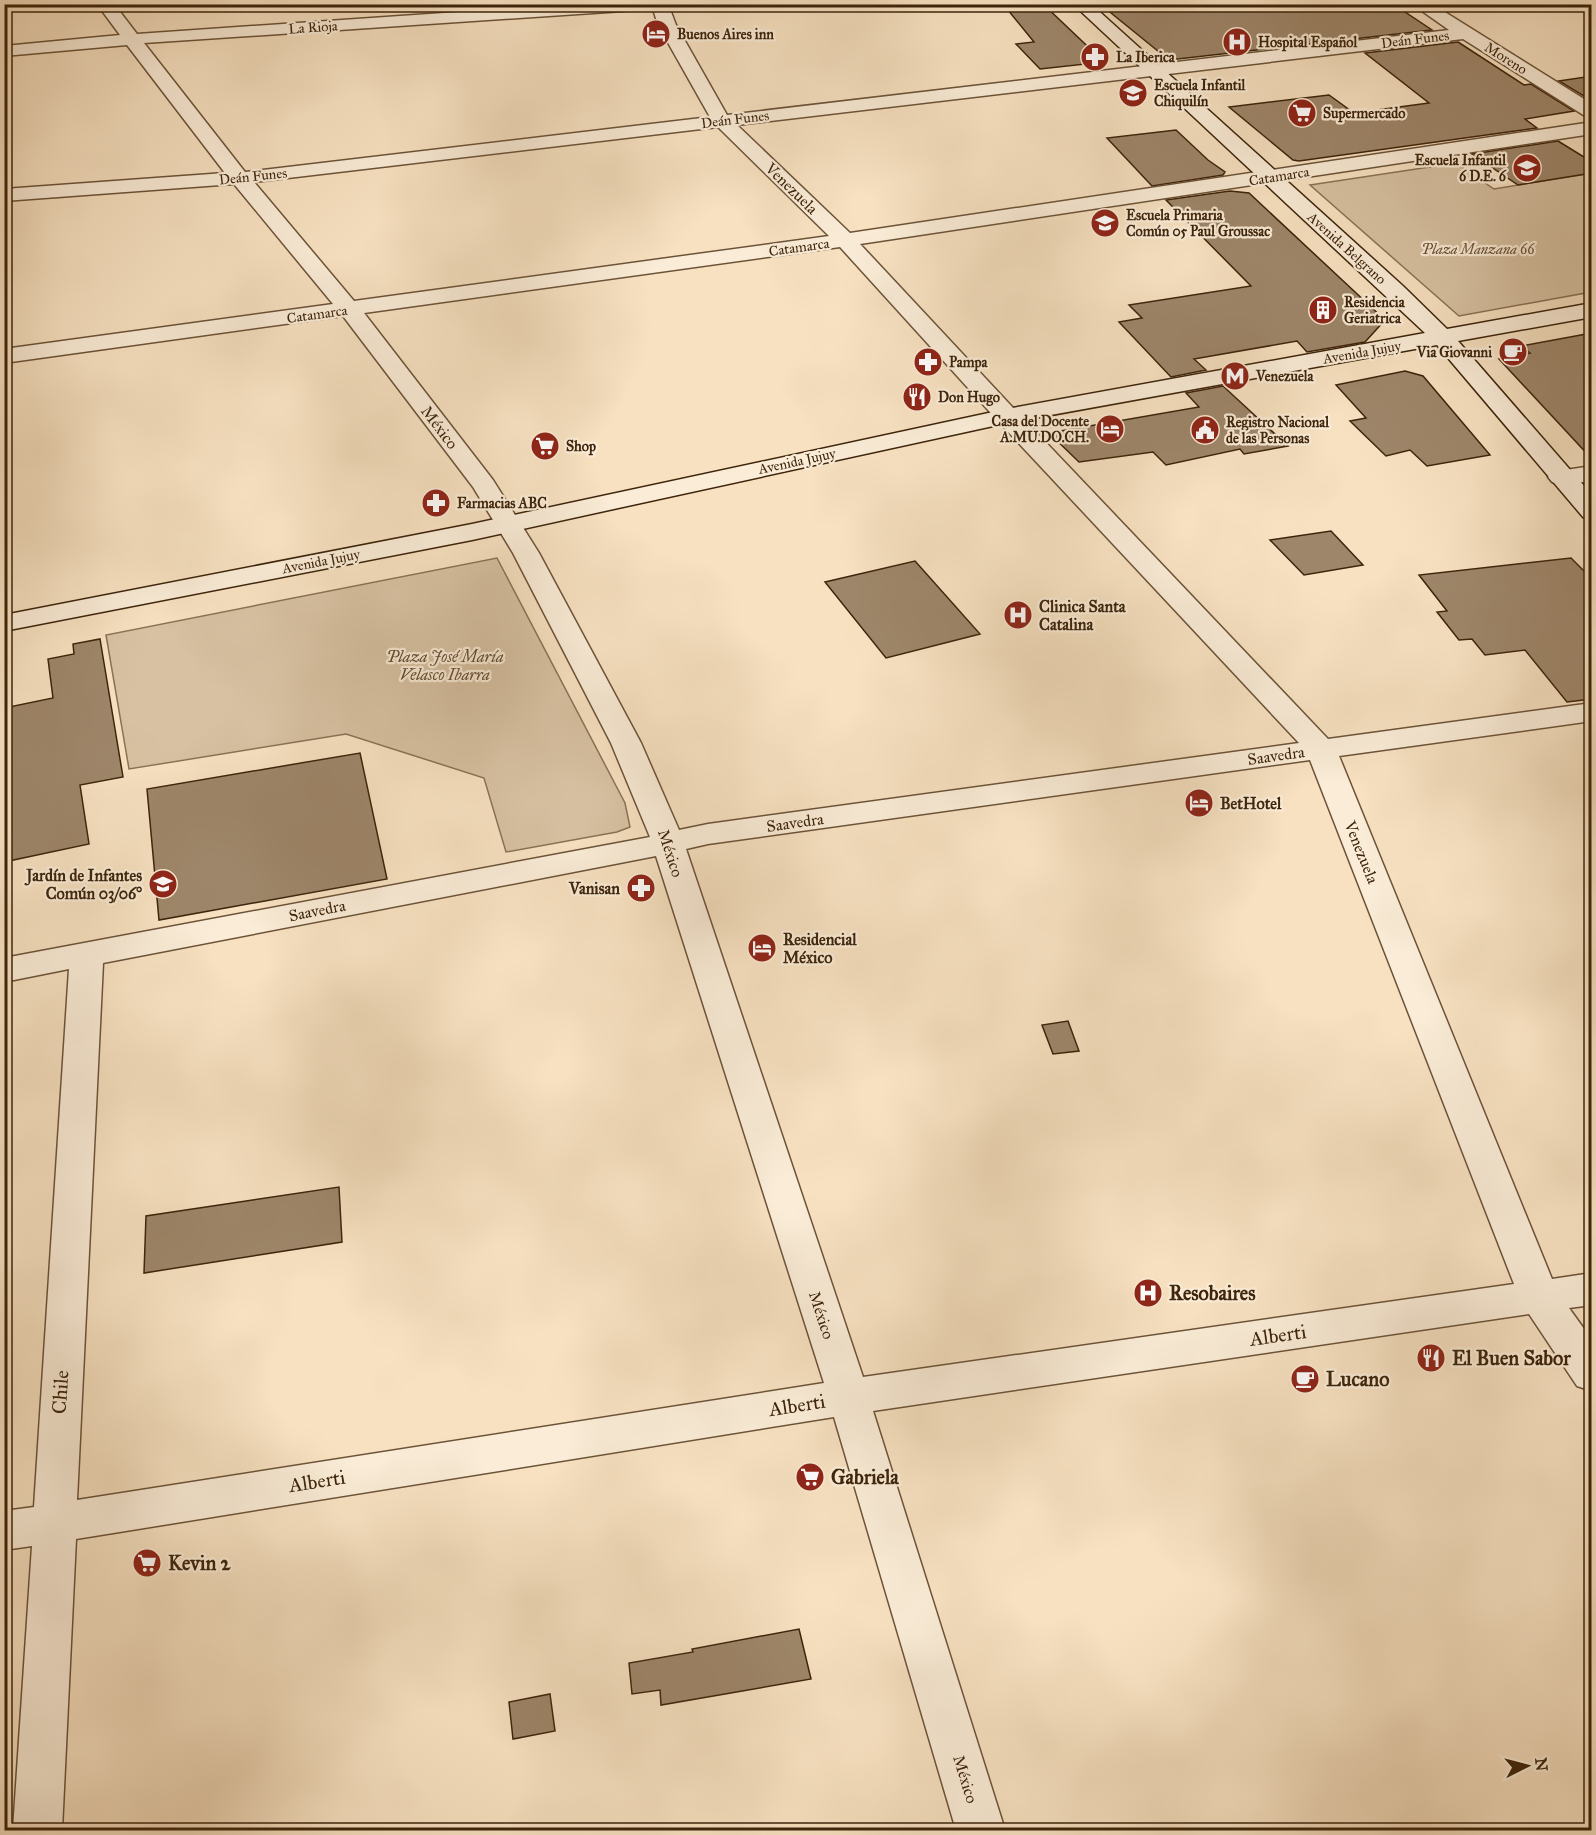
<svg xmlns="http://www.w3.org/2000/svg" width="1596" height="1835" viewBox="0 0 1596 1835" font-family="'IM FELL Great Primer',serif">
	<rect width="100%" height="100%" fill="#f7e1c1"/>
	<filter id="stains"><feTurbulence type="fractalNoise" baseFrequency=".00333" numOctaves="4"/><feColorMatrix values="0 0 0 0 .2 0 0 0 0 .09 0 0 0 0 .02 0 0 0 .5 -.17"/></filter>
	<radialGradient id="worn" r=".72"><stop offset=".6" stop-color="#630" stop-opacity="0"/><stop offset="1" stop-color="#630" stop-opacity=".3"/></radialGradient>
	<path fill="#d7c1a2" stroke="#8a7256" stroke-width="1.5" d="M1456,163L1494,189L1591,173V292L1459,316L1310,185Z
		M497,558L625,803L630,827L617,832L506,852L484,778L346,734L129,769L106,635Z"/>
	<path fill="#9e866a" stroke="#3d240b" stroke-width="1.5" d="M1003,4H1043L1104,62L1040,69L1016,44L1034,42Z
		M1100,4H1166L1170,8L1201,4H1393L1432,30L1169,60Z
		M1458,42L1524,85L1531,84L1574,111L1525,119L1537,128L1299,161L1293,160L1229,107L1329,95L1354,113L1429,103L1365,53Z
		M1592,76V101L1559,81Z
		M1176,130L1208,160L1225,172L1223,175L1152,186L1107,138Z
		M1558,141L1592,162V173L1518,185L1472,154Z
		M1230,191L1249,193L1385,320L1365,342L1307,352L1297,341L1194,359L1206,370L1171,377L1119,322L1142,318L1129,305L1251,286L1166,200Z
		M1592,333V459L1499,359L1530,353L1521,346Z
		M1405,371L1423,376L1490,455L1427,466L1410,450L1386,456L1350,421L1366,418L1336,385Z
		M1223,386L1288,446L1244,454L1240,449L1166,465L1153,452L1079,462L1049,433L1199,407L1186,393Z
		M1331,531L1363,565L1304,575L1270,540Z
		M1571,558L1592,579V699L1567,702L1525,650L1485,655L1472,639L1459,640L1437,612L1447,611L1419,575Z
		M915,561L980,634L886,658L825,582Z
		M100,639L123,777L80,785L89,844L4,862V708L53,698L48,659L74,654L73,644Z
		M360,753L387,879L159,920L147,789Z
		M1068,1021L1079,1051L1053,1054L1042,1025Z
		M339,1187L342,1242L144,1273L146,1216Z
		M799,1629L811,1679L661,1705L660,1690L632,1694L629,1663L693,1652L692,1649Z
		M550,1694L555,1731L513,1739L509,1702Z"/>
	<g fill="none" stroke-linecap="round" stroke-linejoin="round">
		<g stroke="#6c5338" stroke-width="3">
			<path id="minor" d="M97,4H114L137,34L574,4H668L676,25L727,115L1449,30L1412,4H1432L1592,104V117L1585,116L1463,39L737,125L850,233L1592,122V134L860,244L1016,411L1328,739L1592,703V721L1339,756L1552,1279L1592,1273V1305L1569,1308L1592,1340V1391L1577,1386L1529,1314L873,1411L1005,1830H956L834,1417L76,1539L62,1830H13L32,1546L4,1550V1511L34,1507L69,969L4,982V958L650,837L611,743L513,553L473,487L343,316L4,363V349L333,304L234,184L4,201V189L225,173L127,45L4,56V46L120,35ZM653,9L658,25L710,117L245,172L144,43ZM718,127L829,236L354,301L254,182ZM840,247L998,421L1299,743L708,824L679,830L641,743L539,553L493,480L364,313ZM1310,760L1514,1284L863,1377L686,849L708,844ZM656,856L824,1383L77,1500L103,963Z
				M1592,466V481L1561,485L1552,482L1548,477L1552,472Z"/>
		</g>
		<g stroke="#3d240b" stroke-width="3">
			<path id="secondary" d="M1073,4H1091L1403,286L1447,329L1592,303V317L1458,341L1592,495V520L1583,517L1437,345L1007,423L472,540L4,631V615L472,524L1007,409L1425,333Z"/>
		</g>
		<use href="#minor" fill="#faecd7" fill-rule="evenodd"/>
		<use href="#secondary" fill="#faecd7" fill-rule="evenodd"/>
	</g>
	<defs>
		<g id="hotel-disc" transform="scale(1.5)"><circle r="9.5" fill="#8f2418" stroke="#faecd7"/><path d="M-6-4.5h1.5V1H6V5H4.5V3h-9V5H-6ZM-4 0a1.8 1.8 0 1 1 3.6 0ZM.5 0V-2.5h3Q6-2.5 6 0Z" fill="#fff"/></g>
		<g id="hospital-disc" transform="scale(1.5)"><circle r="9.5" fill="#8f2418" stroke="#faecd7"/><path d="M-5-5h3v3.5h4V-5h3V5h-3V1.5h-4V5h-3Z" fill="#fff"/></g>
		<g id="pharmacy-disc" transform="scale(1.5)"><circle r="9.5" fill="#8f2418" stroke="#faecd7"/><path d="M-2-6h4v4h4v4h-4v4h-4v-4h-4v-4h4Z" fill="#fff"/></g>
		<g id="school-disc" transform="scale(1.5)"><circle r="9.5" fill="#8f2418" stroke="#faecd7"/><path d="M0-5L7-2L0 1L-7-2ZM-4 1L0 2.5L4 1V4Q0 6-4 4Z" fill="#fff"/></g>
		<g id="supermarket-disc" transform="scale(1.5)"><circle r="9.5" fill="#8f2418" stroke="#faecd7"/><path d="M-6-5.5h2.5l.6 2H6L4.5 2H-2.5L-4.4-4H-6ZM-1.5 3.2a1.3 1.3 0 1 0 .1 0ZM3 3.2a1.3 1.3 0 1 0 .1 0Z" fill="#fff"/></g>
		<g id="building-disc" transform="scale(1.5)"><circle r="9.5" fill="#8f2418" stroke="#faecd7"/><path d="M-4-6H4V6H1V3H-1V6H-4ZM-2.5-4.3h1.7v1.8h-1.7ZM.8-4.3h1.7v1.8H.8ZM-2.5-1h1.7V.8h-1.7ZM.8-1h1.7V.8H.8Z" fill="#fff"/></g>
		<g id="cafe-disc" transform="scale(1.5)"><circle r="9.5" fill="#8f2418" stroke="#faecd7"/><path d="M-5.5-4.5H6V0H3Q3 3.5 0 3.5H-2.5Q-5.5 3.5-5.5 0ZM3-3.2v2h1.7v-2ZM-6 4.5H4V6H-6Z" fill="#fff"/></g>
		<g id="metro-disc" transform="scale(1.5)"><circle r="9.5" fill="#8f2418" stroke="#faecd7"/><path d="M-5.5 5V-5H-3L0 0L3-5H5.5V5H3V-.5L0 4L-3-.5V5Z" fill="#fff"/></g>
		<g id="restaurant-disc" transform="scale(1.5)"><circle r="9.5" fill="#8f2418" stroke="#faecd7"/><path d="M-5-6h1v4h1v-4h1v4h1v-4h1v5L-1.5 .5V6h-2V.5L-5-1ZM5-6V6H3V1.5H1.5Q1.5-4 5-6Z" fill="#fff"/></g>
		<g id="civic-disc" transform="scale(1.5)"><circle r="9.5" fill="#8f2418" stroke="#faecd7"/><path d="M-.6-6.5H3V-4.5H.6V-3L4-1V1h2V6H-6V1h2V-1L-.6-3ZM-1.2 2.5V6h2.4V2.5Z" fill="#fff"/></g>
	</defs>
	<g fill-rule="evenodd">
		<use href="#hotel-disc" x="656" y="34"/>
		<use href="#hospital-disc" x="1237" y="42"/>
		<use href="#pharmacy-disc" x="1095" y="57"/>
		<use href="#school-disc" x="1133" y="93"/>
		<use href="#supermarket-disc" x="1302" y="113"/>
		<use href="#school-disc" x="1527" y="168"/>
		<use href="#school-disc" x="1105" y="223"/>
		<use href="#building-disc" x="1323" y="310"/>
		<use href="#cafe-disc" x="1513" y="352"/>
		<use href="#pharmacy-disc" x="928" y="362"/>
		<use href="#metro-disc" x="1235" y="376"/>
		<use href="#restaurant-disc" x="917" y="397"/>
		<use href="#hotel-disc" x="1110" y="429"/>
		<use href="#civic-disc" x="1205" y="430"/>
		<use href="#supermarket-disc" x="545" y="446"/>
		<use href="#pharmacy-disc" x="436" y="503"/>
		<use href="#hospital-disc" x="1018" y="615"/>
		<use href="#hotel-disc" x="1199" y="803"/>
		<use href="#school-disc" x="163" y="884"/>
		<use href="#pharmacy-disc" x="641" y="888"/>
		<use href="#hotel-disc" x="762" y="948"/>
		<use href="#hospital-disc" x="1148" y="1293"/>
		<use href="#restaurant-disc" x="1431" y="1358"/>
		<use href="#cafe-disc" x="1305" y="1379"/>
		<use href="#supermarket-disc" x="810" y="1477"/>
		<use href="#supermarket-disc" x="147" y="1563"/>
	</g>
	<g text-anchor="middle" stroke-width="4.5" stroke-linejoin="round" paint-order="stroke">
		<g font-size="14" fill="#3d240b" stroke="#faecd7">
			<text transform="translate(313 27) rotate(-4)" y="5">La Rioja</text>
			<text transform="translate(1415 39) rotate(-7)" y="5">Deán Funes</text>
			<text transform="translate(1506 58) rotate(32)" y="5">Moreno</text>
			<text transform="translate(735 119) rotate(-7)" y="5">Deán Funes</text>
			<text transform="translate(253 176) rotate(-6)" y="5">Deán Funes</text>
			<text transform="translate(1279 176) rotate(-9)" y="5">Catamarca</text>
			<text transform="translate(799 247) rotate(-8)" y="5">Catamarca</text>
			<text transform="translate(1347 248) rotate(42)" y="5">Avenida Belgrano</text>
			<text transform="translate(317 314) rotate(-8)" y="5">Catamarca</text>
			<text transform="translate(1362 352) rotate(-10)" y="5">Avenida Jujuy</text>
			<text transform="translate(797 461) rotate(-12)" y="5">Avenida Jujuy</text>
			<text transform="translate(321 561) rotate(-11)" y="5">Avenida Jujuy</text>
		</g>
		<g font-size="14" font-weight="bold" fill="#3d240b" stroke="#faecd7" text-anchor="start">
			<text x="677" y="39">Buenos Aires inn</text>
			<text x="1258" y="47">Hospital Español</text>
			<text x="1116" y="62">La Iberica</text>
			<text x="1154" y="90">Escuela Infantil<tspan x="1154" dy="16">Chiquilín</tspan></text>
			<text x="1323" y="118">Supermercado</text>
			<text x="1506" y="165" text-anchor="end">Escuela Infantil<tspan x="1506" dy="16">6 D.E. 6</tspan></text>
			<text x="1126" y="220">Escuela Primaria<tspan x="1126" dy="16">Común 05 Paul Groussac</tspan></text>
			<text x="1344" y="307">Residencia<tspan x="1344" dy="16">Geriatrica</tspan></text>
			<text x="1492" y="357" text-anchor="end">Via Giovanni</text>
			<text x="949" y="367">Pampa</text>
			<text x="1256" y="381">Venezuela</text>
			<text x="938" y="402">Don Hugo</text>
			<text x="1089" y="426" text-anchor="end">Casa del Docente<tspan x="1089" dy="16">A.MU.DO.CH.</tspan></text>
			<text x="1226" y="427">Registro Nacional<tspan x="1226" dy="16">de las Personas</tspan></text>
			<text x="566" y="451">Shop</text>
			<text x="457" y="508">Farmacias ABC</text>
		</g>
		<g font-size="14" font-style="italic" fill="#644b31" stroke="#faecd7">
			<text x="1478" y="254">Plaza Manzana 66</text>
		</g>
		<g font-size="16" fill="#3d240b" stroke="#faecd7">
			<text transform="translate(792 188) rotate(44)" y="6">Venezuela</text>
			<text transform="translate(440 427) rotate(53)" y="6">México</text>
			<text transform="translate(1276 755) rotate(-8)" y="6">Saavedra</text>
			<text transform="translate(795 822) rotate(-8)" y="6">Saavedra</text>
			<text transform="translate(1362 852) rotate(68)" y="6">Venezuela</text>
			<text transform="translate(671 853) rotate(72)" y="6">México</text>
			<text transform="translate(317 910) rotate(-11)" y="6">Saavedra</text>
			<text transform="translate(822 1315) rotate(72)" y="6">México</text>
			<text transform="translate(966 1779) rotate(73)" y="6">México</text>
		</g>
		<g font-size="16" font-weight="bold" fill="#3d240b" stroke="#faecd7" text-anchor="start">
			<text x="1039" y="612">Clinica Santa<tspan x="1039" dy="18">Catalina</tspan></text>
			<text x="1220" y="809">BetHotel</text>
			<text x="142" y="881" text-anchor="end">Jardín de Infantes<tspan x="142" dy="18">Común 03/06°</tspan></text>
			<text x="620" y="894" text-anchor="end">Vanisan</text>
			<text x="783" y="945">Residencial<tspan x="783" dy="18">México</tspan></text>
		</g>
		<g font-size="16" font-style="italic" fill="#644b31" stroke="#faecd7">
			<text x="445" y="662">Plaza José María<tspan x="445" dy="18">Velasco Ibarra</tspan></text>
		</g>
		<g font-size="20" font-weight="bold" fill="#3d240b" stroke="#faecd7" text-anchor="start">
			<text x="1169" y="1300">Resobaires</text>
			<text x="1452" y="1365">El Buen Sabor</text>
			<text x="1326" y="1386">Lucano</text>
			<text x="831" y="1484">Gabriela</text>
			<text x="168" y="1570">Kevin 2</text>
		</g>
		<g font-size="20" fill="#3d240b" stroke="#faecd7">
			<text transform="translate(1278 1335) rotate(-8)" y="7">Alberti</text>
			<text transform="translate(60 1392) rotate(-86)" y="7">Chile</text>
			<text transform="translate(797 1405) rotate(-9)" y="7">Alberti</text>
			<text transform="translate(317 1481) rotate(-9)" y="7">Alberti</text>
		</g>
	</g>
	<rect width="1596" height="1835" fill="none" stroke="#f7e1c1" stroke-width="24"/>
	<rect x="6" y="6" width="1584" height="1823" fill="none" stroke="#3d240b" stroke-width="3"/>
	<rect x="12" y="12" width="1572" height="1811" fill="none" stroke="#3d240b" stroke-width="1.5"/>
	<g transform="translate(1527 1766) rotate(84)" stroke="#faecd7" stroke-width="4.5" paint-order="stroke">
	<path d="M0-4.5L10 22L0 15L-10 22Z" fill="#3d240b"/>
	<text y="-9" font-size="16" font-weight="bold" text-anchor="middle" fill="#3d240b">N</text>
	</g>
	<rect width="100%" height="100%" filter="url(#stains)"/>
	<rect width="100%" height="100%" fill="url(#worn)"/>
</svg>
